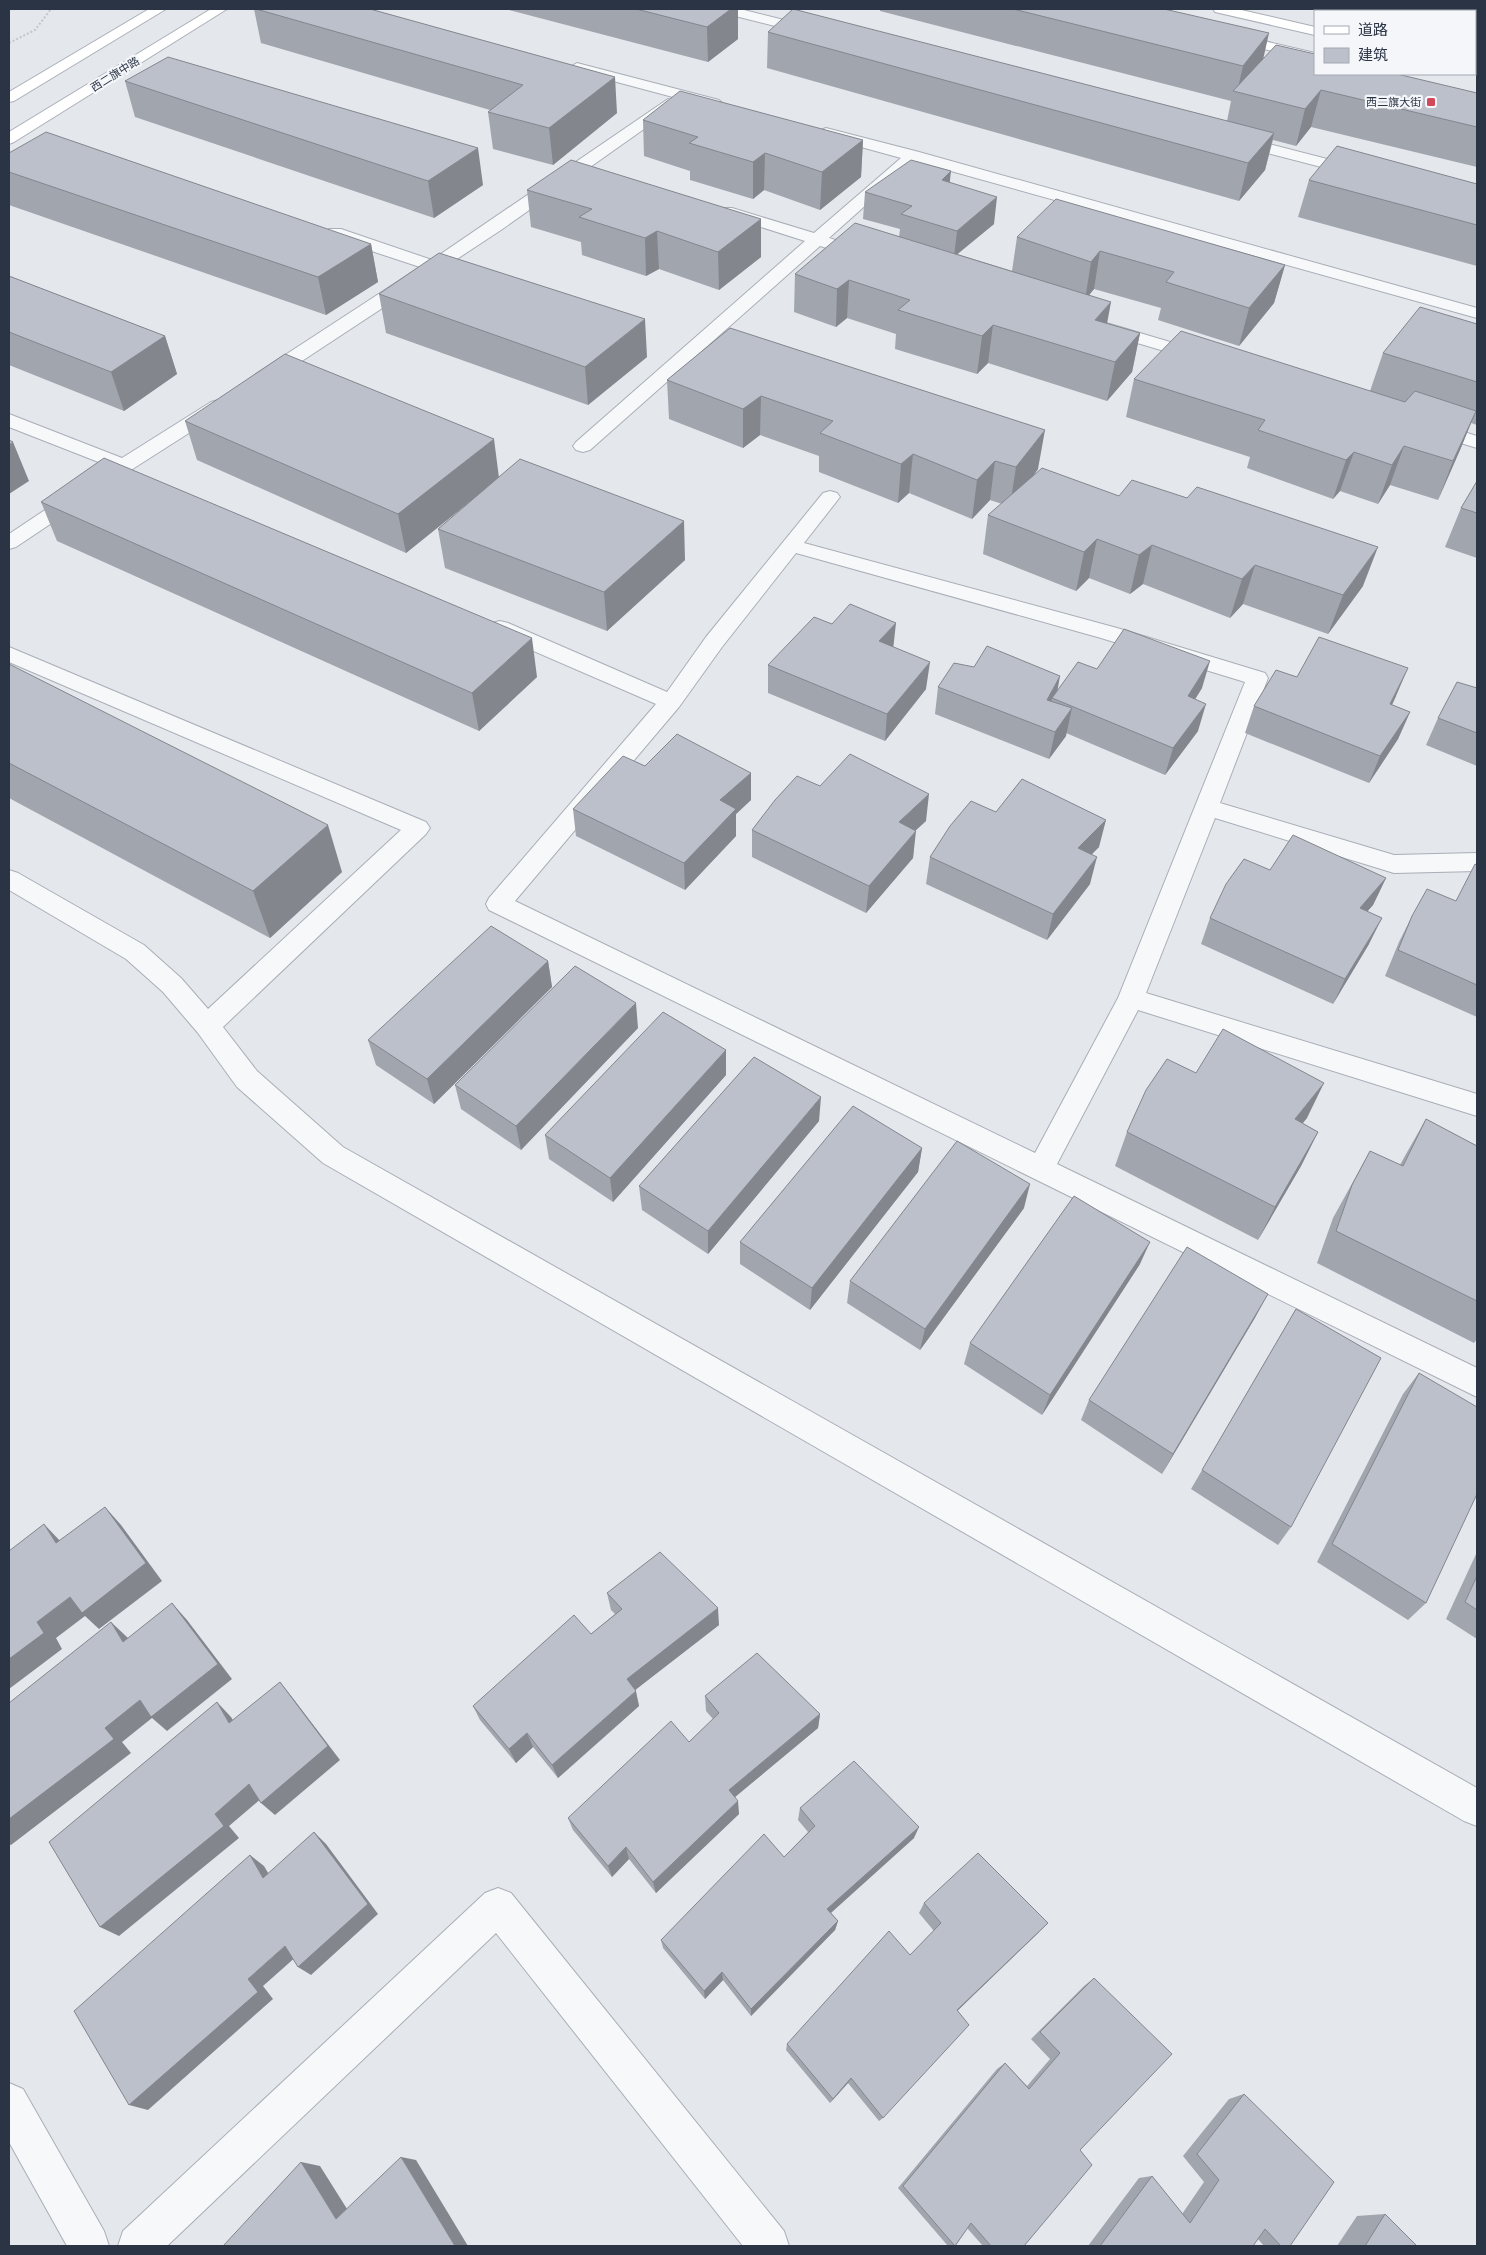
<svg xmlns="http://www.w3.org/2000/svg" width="1486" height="2255" viewBox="0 0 1486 2255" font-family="'Alegreya Sans','Noto Sans SC',sans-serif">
	<rect width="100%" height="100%" fill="#e4e7ec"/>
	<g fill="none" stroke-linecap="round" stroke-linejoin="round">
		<g stroke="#a9aeb7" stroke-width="2">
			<path id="minor" d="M717,9H740L820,29L822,32L815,36L719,12Z
				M577,63L719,100L722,103L719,106L714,108L572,70L570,67Z
				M673,97L678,99L681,102L678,105L501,230L270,382L263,384L256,382L254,378L256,374L420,267L329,237L327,233L329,229H341L432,260L668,99Z
				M826,128L919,152L1477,308V318L915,161L829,238L872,251L874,255L872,259L866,260L820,246L590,450L583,452L576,450L573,446L576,442L805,241L720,214L718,211L720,208H732L814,233L901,158L821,136L818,133L821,130Z
				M1234,135L1366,169L1368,172L1366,175L1360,177L1228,143L1226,140L1228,137Z
				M1103,322L1207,353L1210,357L1207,361L1201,362L1097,331L1094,327L1097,323Z
				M218,400L225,402L227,406L225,410L131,470L124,472L9,427V414L122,458L211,402Z
				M1428,421L1477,436V448L1421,431L1418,427L1421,423Z
				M79,490L86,492L89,496L86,500L16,547L9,549V534L72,492Z
				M830,491L837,493L840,497L804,543L1117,628L1265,673L1268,678L1220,803L1394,855L1477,853V871L1394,873L1215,818L1146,993L1477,1094V1116L1138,1010L1057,1164L1477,1368V1397L489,910L486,904L489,898L656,704L492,633L489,628L492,623L500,621L508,623L667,692L706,637L823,493ZM796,553L1101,638L1245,682L1118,998L1035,1153L515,901L679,707L722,647Z
				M9,647L426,822L430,828L426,834L223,1027L257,1071L343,1147L1477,1788V1826L1464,1821L323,1163L237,1087L198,1033L163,992L126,959L9,890V870L18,873L144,945L181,978L208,1009L401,830L9,662Z
				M498,1888L511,1893L784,2231L789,2246H743L496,1933L167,2246H118L123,2231L485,1893Z
				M9,2083L23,2089L104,2231L109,2246H67L9,2142Z"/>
		</g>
		<g stroke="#a9aeb7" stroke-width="2">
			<path id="secondary" d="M149,9H166L14,101L9,102V92Z
				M211,9H227L14,142L9,144V132Z
				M1213,9H1237L1315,27V35L1215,12Z
				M1230,33L1315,53V61L1225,40L1223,37Z
				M1475,65H1477V74H1474Z"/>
		</g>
		<path stroke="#c2c5cb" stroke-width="2" stroke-dasharray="2 2" stroke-linecap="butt" d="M9,43L35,30L51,9"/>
		<use href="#minor" fill="#f7f8fa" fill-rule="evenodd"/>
		<use href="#secondary" fill="#fff" fill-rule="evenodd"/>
	</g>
	<path fill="#a1a5ae" d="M254,9H370L617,113L553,165L493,149L488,112L490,110L261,43Z
		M505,9H738V39L708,62Z
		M880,9H1164L1264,58L1477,93V167L1311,127L1296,146L1273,140L1265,170L1239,201L767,68L768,32L1227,121L1231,101L880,11Z
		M1409,9H1477V25L1475,24V11H1420Z
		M125,81L483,185L434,218L135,117Z
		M643,120L863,140L861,177L820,210L764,190L753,199L690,180V171L644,156Z
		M9,153L371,244L378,282L326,315L9,205Z
		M1309,180L1477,184V266L1298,217Z
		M950,182L994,224L957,254L1012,271L1017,237L1285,265L1274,303L1239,346L1158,320L1161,308L1094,289L1089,295L1107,324L1140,333L1132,372L1107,401L988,363L977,374L895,349L896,334L847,318L836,327L794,312L795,274L899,237L900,229L863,219L865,192Z
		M527,190L761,219V257L719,290L659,269L646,276L582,255L581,242L531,227Z
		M9,276L165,336L177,374L124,411L9,365Z
		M379,294L647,357L588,405L386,333Z
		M1477,324V425L1471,423L1460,450L1438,500L1390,485L1378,504L1340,491L1333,499L1247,468L1250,457L1126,417L1134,379L1370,391L1383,353Z
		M730,328L1038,469L1033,476L1363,586L1328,634L1243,604L1230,618L1143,584L1130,594L1089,578L1076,591L983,554L988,515L1002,504L990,500L972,519L909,493L898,503L819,472V456L760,435L743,448L669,419L667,380Z
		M185,421L499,477L685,560L607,631L445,568L438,529L476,497L406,553L197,460Z
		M1477,481V558L1445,547L1461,508Z
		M41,502L537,677L479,731L57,541Z
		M894,647L926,689L885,741L768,693V665Z
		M9,664L342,872L270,938L9,798Z
		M1097,669L1202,688L1195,699L1198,731L1165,775L1066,733V736L1049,759L935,714L938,687L1057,691Z
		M1297,677L1396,696L1392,705L1410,712L1398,739L1369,783L1245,733L1254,706Z
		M1477,688V766L1426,745L1438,718Z
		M645,766L751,773V800L736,814V836L685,890L576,836L573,809Z
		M820,786L926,821L915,831L913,858L866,913L752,857V830Z
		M996,812L1099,847L1091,855L1090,884L1047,940L926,884L930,857Z
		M1477,865V1017L1385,976L1399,942L1412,916L1456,901Z
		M1270,870L1386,878L1373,905L1367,911L1369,944L1333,1004L1201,944L1210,918Z
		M548,961L552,987L434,1104L376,1065L368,1040Z
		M638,1028L521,1150L461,1109L455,1085Z
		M1196,1073L1307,1118L1302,1123L1318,1132L1301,1166L1258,1240L1115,1166L1127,1132Z
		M726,1075L613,1202L549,1159L545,1135Z
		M1426,1119L1477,1146V1339L1474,1343L1317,1263L1333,1218L1370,1151L1400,1165L1406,1154Z
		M819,1121L708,1254L642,1210L639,1186Z
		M922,1148L918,1172L810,1310L740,1264V1242Z
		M1024,1208L920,1350L847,1303L850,1281Z
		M1140,1264L1042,1415L964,1364L970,1343Z
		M1296,1309L1291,1527L1278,1545L1191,1489Z
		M1256,1316L1162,1474L1081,1420L1089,1400Z
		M1419,1373L1426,1603L1408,1620L1317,1562L1403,1394Z
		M1477,1552V1639L1446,1619Z
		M607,1593L719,1625L635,1690L639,1706L558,1778L533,1747L516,1763L480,1720L473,1706L591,1634L615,1614L611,1610Z
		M705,1696L820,1714L818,1728L735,1797L739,1814L656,1893L629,1859L612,1877L573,1830L568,1818L689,1742L713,1719L706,1711Z
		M800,1808L914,1838L831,1913L838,1921L835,1930L751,2016L723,1980L705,1999L663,1948L661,1940L784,1857L808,1832L798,1820Z
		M924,1903L1039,1932L957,2011L883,2118L879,2121L848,2083L830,2103L786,2050L787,2044L910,1955L934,1931L919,1913Z
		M1094,1978L1080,2150L1024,2246H983L967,2228L955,2246H948L898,2188L997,2069L1005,2063L1027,2086L1050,2059L1031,2039L1084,1986Z
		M1244,2094L1290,2246H1264L1258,2239L1253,2246H1088L1139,2178L1152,2176L1182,2214L1204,2182L1183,2156L1229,2099Z
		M1385,2214L1417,2246H1337L1357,2216Z"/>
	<path fill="#83868d" d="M731,9H738V39L708,62L707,27Z
		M1269,33L1261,69L1237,92L1243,66Z
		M615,77L617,113L553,165L549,128Z
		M1321,90L1311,127L1296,146L1305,109Z
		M1274,133L1265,170L1239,201L1248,163Z
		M863,140L861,177L820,210L822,172Z
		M478,148L483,185L434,218L428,181Z
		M765,153L764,190L753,199V162Z
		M951,171L948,198L942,180Z
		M997,197L994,224L954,257L957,231Z
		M761,219V257L719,290L718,252Z
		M657,231L659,269L646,276L645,238Z
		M371,244L378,282L326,315L318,277Z
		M1100,251L1094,289L1085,300L1091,262Z
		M1285,265L1274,303L1239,346L1249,308Z
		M849,280L847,318L836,327L837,289Z
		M1111,302L1104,340L1095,320Z
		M645,319L647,357L588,405L585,367Z
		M993,325L988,363L977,374L982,336Z
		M1140,333L1132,372L1107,401L1115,362Z
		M165,336L177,374L124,411L111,372Z
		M761,396L760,435L743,448V409Z
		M1476,411L1460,450L1438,500L1453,461Z
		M1045,430L1038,469L1010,506L1016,467Z
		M494,439L499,478L406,553L398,514Z
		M13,442L29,481L9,494V445Z
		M1404,446L1390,485L1378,504L1392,465Z
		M1354,452L1340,491L1333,499L1346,460Z
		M913,454L909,493L898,503L901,464Z
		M995,461L990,500L972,519L977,480Z
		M684,521L685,560L607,631L604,592Z
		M1097,539L1089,578L1076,591L1084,552Z
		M1152,545L1143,584L1130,594L1139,555Z
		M1378,547L1363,586L1328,634L1343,595Z
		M1255,565L1243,604L1230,618L1242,579Z
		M896,623L893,650L879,641Z
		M532,638L537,677L479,731L472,693Z
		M1210,661L1202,688L1180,724L1188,696Z
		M930,662L926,689L885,741L887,714Z
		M1408,668L1396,696L1379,732L1390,704Z
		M1060,676L1056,699L1052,698L1049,713L1047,700Z
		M1206,704L1198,731L1165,775L1173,748Z
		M1072,708L1066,736L1049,759L1055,732Z
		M1410,712L1398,739L1369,783L1380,756Z
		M751,773V800L736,814V836L685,890L684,863L720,800Z
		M929,794L926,821L896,848L899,822Z
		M1106,820L1099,847L1072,874L1078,848Z
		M328,825L342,872L270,938L253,891Z
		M916,831L913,858L866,913L869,886Z
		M1097,857L1090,884L1047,940L1053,914Z
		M1386,878L1373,905L1348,934L1360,908Z
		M1382,918L1369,944L1333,1004L1345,979Z
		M548,961L552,987L434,1104L427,1079Z
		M636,1003L638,1028L521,1150L516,1126Z
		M726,1050V1075L613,1202L610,1178Z
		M1324,1083L1307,1118L1278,1154L1295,1119Z
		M821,1097L819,1121L708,1254V1231Z
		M1318,1132L1301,1166L1258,1240L1275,1207Z
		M922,1148L918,1172L810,1310L812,1288Z
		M1030,1184L1024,1208L920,1350L925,1329Z
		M1150,1242L1140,1264L1042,1415L1050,1395Z
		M1268,1294L1256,1316L1162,1474L1173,1454Z
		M105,1507L121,1525L162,1581L99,1629L85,1616L56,1638L62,1649L9,1689V1659L37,1622L70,1597Z
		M44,1524L62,1543H56Z
		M172,1603L187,1620L232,1679L167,1731L152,1718L122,1742L131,1753L11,1845L9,1844V1819L105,1728Z
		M718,1608L719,1625L630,1694L627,1679Z
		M111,1622L128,1638L123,1642Z
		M280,1682L292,1697L340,1760L275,1815L261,1803Z
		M636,1691L639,1706L558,1778L552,1765Z
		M217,1702L231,1717L243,1737L229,1723Z
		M820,1714L818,1728L729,1802V1790Z
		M527,1733L533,1747L516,1763L509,1749Z
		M249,1784L263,1797L229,1826L239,1838L119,1936L100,1927L215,1814Z
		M738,1801L739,1814L656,1893L653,1882Z
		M919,1827L914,1838L825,1918L827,1909Z
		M314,1832L326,1844L378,1914L311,1975L298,1967Z
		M626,1847L629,1859L612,1877L608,1866Z
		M250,1855L264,1866L277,1888L263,1878Z
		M838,1921L835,1930L751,2016V2009Z
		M1048,1923L1039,1932L951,2017L957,2010Z
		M285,1946L298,1955L263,1986L273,1999L148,2110L129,2105L248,1979Z
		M722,1972L723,1980L705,1999L704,1991Z
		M851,2078L848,2083L830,2103L833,2099Z
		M401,2157L416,2160L468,2246H455Z
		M301,2162L320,2166L354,2220L336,2219Z"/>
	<path fill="#bbc0ca" stroke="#83868d" d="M256,9H370L615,77L549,128L488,112L523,85Z
		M636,9H731L707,27Z
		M793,9L1274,133L1248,163L768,32Z
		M1013,9H1164L1269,33L1243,66Z
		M1276,45L1315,54V74H1397L1477,93V127L1321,90L1305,109L1233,91Z
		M168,57L478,148L428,181L125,81Z
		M680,91L863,140L822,172L765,153L753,162L689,143L698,137L643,120Z
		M46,132L371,244L318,277L9,172V153Z
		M1337,146L1477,184V225L1309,180Z
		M571,160L761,219L718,252L657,231L645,238L579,217L592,209L527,190Z
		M911,160L951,171L942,180L997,197L957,231L901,214L912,206L865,192Z
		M1056,199L1285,265L1249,308L1166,282L1174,272L1100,251L1091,262L1017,237Z
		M855,223L1111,302L1095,320L1140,333L1115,362L993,325L982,336L898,310L910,300L849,280L837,289L795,274Z
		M439,253L645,319L585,367L379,294Z
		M9,276L165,336L111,372L9,332Z
		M1420,307L1477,324V382L1383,353Z
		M730,328L1045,430L1016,467L995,461L977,480L913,454L901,464L820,433L833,421L761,396L743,409L667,380Z
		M1181,331L1405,402L1415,391L1476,411L1453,461L1404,446L1392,465L1354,452L1346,460L1258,430L1265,420L1134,379Z
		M285,354L494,439L398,514L185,421Z
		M9,440L13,442L9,445Z
		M104,458L532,638L472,693L41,502Z
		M520,459L684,521L604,592L438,529Z
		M1042,468L1119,496L1132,480L1187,498L1197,487L1378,547L1343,595L1255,565L1242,579L1152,545L1139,555L1097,539L1084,552L988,515Z
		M1477,481V513L1461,508Z
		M850,604L896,623L879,641L930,662L887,714L768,665L814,617L832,624Z
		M1124,629L1210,661L1188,696L1206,704L1173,748L1052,698L1078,662L1097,669Z
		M1319,637L1408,668L1390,704L1410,712L1380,756L1254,706L1276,670L1297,677Z
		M987,646L1060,676L1047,700L1072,708L1055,732L938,687L954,663L974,667Z
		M9,664L328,825L253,891L9,763Z
		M1457,682L1477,688V733L1438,718Z
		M677,734L751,773L720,800L736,809L684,863L573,809L623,756L645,766Z
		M850,754L929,794L899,822L916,831L869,886L752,830L775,800L797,776L820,786Z
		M1022,779L1106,820L1078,848L1097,857L1053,914L930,857L950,826L971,801L996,812Z
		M1293,835L1386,878L1360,908L1382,918L1345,979L1210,918L1226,884L1244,859L1270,870Z
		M1475,864L1477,865V985L1398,950L1412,916L1427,889L1456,901Z
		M491,926L548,961L427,1079L368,1040Z
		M575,966L636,1003L516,1126L455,1085Z
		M663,1012L726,1050L610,1178L545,1135Z
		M1223,1029L1324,1083L1295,1119L1318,1132L1275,1207L1127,1132L1146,1090L1167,1059L1196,1073Z
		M754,1057L821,1097L708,1231L639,1186Z
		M853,1106L922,1148L812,1288L740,1242Z
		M1426,1119L1477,1146V1301L1336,1231L1352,1185L1370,1151L1403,1166Z
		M957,1141L1030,1184L925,1329L850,1281Z
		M1074,1196L1150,1242L1050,1395L970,1343Z
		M1187,1247L1268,1294L1173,1454L1089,1400Z
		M1296,1309L1381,1358L1291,1527L1202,1470Z
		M1419,1373L1477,1407V1494L1426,1603L1332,1544Z
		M105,1507L146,1563L82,1613L70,1597L37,1622L44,1633L9,1659V1551L44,1524L56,1543Z
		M660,1552L718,1608L627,1679L636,1691L552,1765L527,1733L509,1749L473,1706L574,1615L591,1634L622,1609L607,1593Z
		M1477,1576V1610L1465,1602Z
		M172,1603L218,1664L151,1717L140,1700L105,1728L114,1739L9,1819V1703L111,1622L123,1642Z
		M757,1653L820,1714L729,1790L738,1801L653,1882L626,1847L608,1866L568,1818L671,1721L689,1742L719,1713L705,1696Z
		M280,1682L328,1746L261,1803L249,1784L215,1814L224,1826L100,1927L49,1842L217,1702L229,1723Z
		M854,1761L919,1827L827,1909L838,1921L751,2009L722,1972L704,1991L661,1940L764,1834L784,1857L815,1826L800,1808Z
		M314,1832L368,1904L298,1967L285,1946L248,1979L258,1992L129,2105L74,2011L250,1855L263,1878Z
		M978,1853L1048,1923L957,2010L969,2025L883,2118L851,2078L833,2099L787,2044L889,1931L910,1955L941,1923L924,1903Z
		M1094,1978L1172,2054L1080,2150L1092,2165L1024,2246H991L971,2223L955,2246L903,2186L1005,2063L1029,2089L1060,2053L1040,2032Z
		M1244,2094L1334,2182L1290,2246H1281L1265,2229L1253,2246H1100L1152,2176L1190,2223L1219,2180L1197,2154Z
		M401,2157L455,2246H223L301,2162L336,2219Z
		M1385,2214L1417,2246H1365Z"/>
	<rect fill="#d1495b" stroke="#f4f6f9" stroke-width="2" x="1426" y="97" width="10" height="10" rx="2.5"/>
	<g text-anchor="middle" stroke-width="4.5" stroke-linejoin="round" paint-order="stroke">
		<g font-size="11" fill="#2b3445" stroke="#f4f6f9">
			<text transform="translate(115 74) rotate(-32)" y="4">西二旗中路</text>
		</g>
		<g font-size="11" fill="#2b3445" stroke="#f4f6f9" text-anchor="end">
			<text x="1421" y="106">西二旗大街</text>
		</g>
	</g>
	<rect width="1486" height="2255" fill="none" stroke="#2b3445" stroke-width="20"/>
	<rect x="1314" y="10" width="162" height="65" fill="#f4f6f9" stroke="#a4a8b1"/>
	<rect x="1324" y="26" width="25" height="8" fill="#ffffff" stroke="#a4a8b1"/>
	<text x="1358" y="35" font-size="15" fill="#2b3445">道路</text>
	<rect x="1324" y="48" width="25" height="15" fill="#bbc0ca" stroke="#a4a8b1"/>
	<text x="1358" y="60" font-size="15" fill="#2b3445">建筑</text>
</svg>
